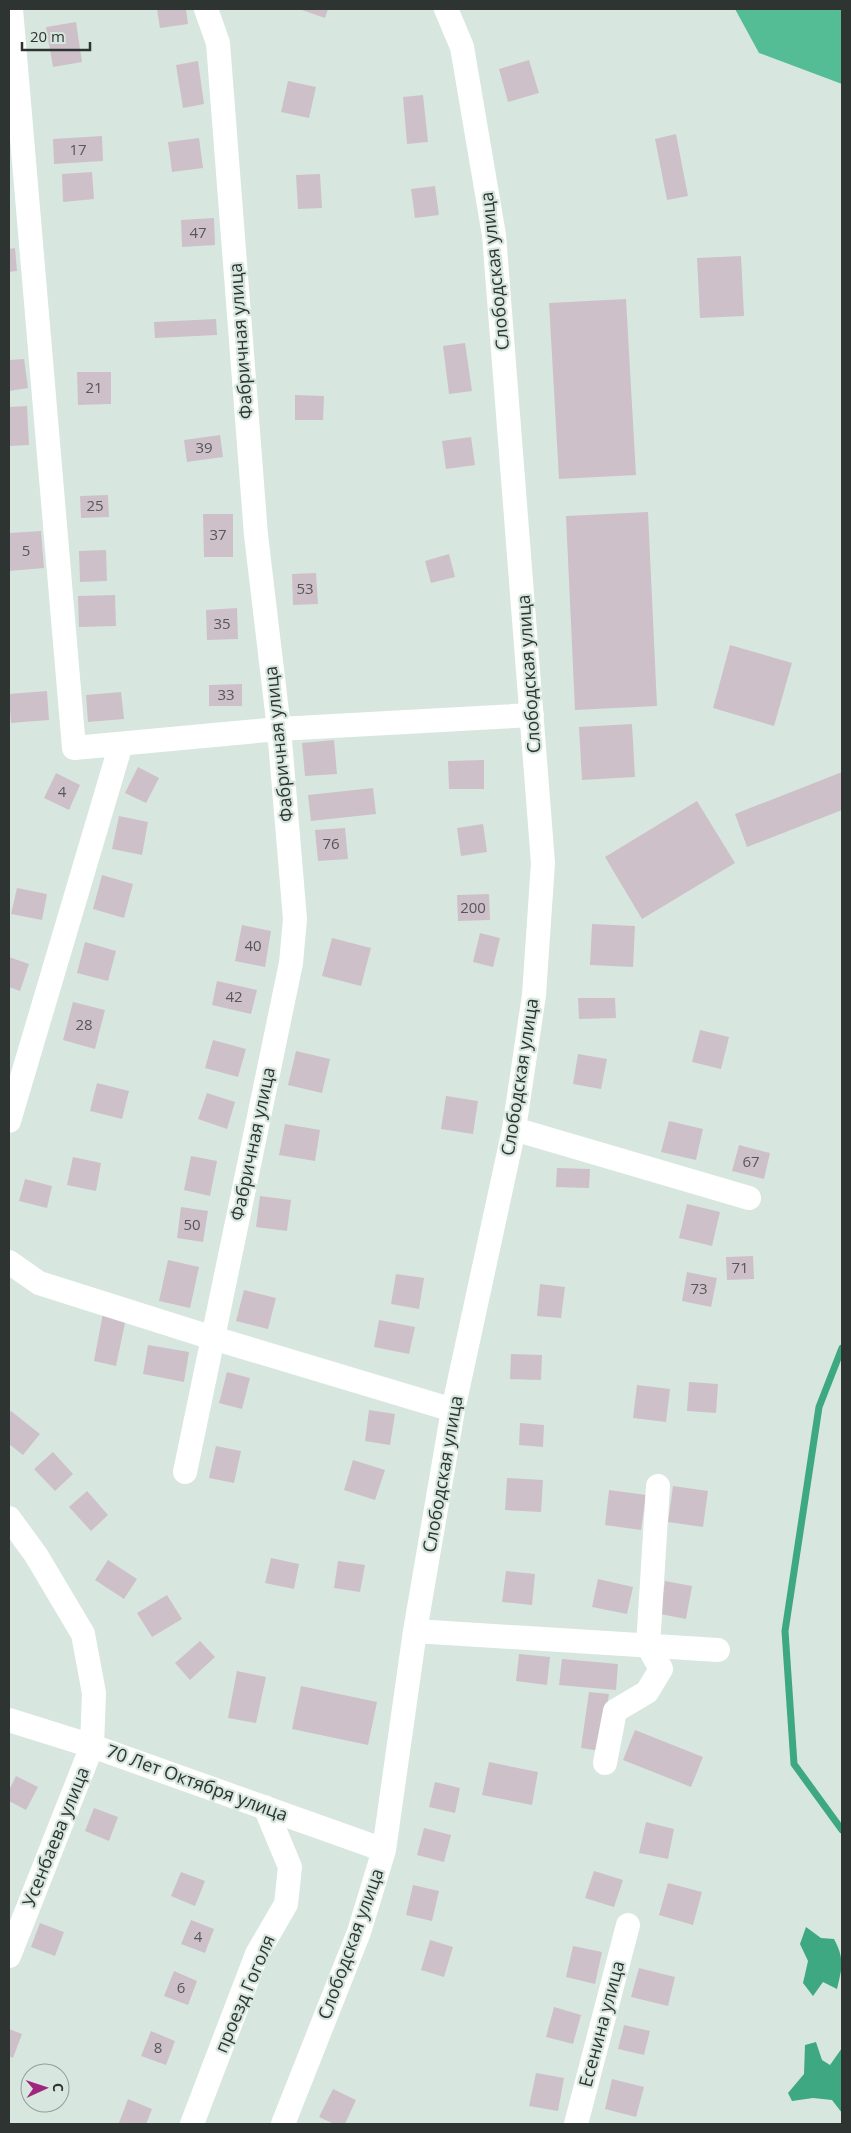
<svg xmlns="http://www.w3.org/2000/svg" width="851" height="2133" viewBox="0 0 851 2133" font-family="'Open Sans',sans-serif">
	<rect width="100%" height="100%" fill="#d7e7df"/>
	<path fill="#55bd96" d="M735,9H842V84L759,53Z"/>
	<path fill="#3da881" d="M806,1927L821,1938L834,1939C845,1960 842,1967 837,1989L823,1982L813,1996L803,1983L808,1961L800,1944Z
		M816,2042L822,2060L830,2065L842,2048V2113L832,2100L813,2098L792,2101L788,2093L804,2074L805,2045Z"/>
	<g fill="none" stroke-linecap="round" stroke-linejoin="round">
		<path stroke="#3da881" stroke-width="7" d="M842,1348L819,1407L785,1631L794,1764L842,1830"/>
	</g>
	<path fill="#cec0c8" d="M157,9H186L188,24L160,28Z
		M299,9H328L325,18Z
		M76,22L82,62L53,67L46,27Z
		M529,60L539,93L508,102L499,69Z
		M198,61L204,104L183,108L176,65Z
		M288,81L316,87L309,118L281,112Z
		M423,95L428,142L407,144L403,97Z
		M676,134L688,196L667,200L655,139Z
		M102,136L103,161L54,164L53,139Z
		M199,138L203,168L172,172L168,142Z
		M92,172L94,199L63,202L62,174Z
		M320,174L322,208L298,209L296,175Z
		M435,186L439,215L415,218L411,189Z
		M214,218L215,245L182,247L181,220Z
		M15,248L17,271L9,272V249Z
		M741,256L744,316L700,318L697,258Z
		M626,299L636,475L559,479L549,303Z
		M216,319L217,335L155,338L154,322Z
		M465,343L472,391L449,394L443,346Z
		M24,359L28,388L9,391V360Z
		M77,372H111V404L78,405Z
		M295,395L324,396L323,420H295Z
		M27,406L29,445L9,446V407Z
		M220,435L223,457L187,462L184,440Z
		M471,437L475,465L446,469L442,441Z
		M108,495L109,517L81,518L80,496Z
		M648,512L657,706L575,710L566,516Z
		M203,514H233V557H204Z
		M41,531L44,568L9,571V533Z
		M106,550L107,581L80,582L79,551Z
		M449,554L455,577L431,583L425,561Z
		M316,573L318,604L293,605L292,574Z
		M115,595L116,626L79,627L78,596Z
		M237,608L238,639L207,640L206,610Z
		M730,645L792,663L774,726L713,708Z
		M242,684V706H209V685Z
		M47,691L49,720L11,723L9,694Z
		M121,692L124,719L88,722L86,695Z
		M632,724L635,777L582,780L579,727Z
		M334,740L337,774L305,776L302,743Z
		M484,760V789H449L448,761Z
		M138,767L159,778L146,803L125,793Z
		M842,772V810L747,847L735,814Z
		M56,773L80,785L69,810L44,798Z
		M373,788L376,814L311,821L308,795Z
		M697,801L735,863L642,919L605,857Z
		M119,816L148,822L142,855L112,849Z
		M483,824L487,852L461,856L457,828Z
		M345,828L348,859L318,861L315,830Z
		M102,875L133,884L124,918L93,909Z
		M17,888L47,894L42,920L11,914Z
		M489,894L490,920L458,921L457,895Z
		M592,924L635,926L633,967L590,965Z
		M242,925L271,931L265,967L235,961Z
		M480,933L500,938L493,967L473,962Z
		M332,938L371,948L361,986L322,976Z
		M85,942L116,951L108,981L77,973Z
		M9,957L29,964L20,991L9,987Z
		M217,981L257,990L251,1014L212,1005Z
		M578,998H615L616,1018L579,1019Z
		M73,1002L105,1010L95,1049L63,1040Z
		M700,1030L729,1037L721,1069L692,1062Z
		M213,1040L246,1049L238,1077L205,1068Z
		M296,1051L330,1059L322,1093L288,1085Z
		M578,1054L607,1059L601,1089L573,1084Z
		M97,1083L129,1091L122,1119L90,1111Z
		M207,1093L235,1102L227,1129L198,1119Z
		M446,1096L478,1101L473,1134L441,1129Z
		M669,1121L703,1129L696,1160L661,1152Z
		M285,1124L320,1130L315,1161L279,1155Z
		M739,1145L770,1153L764,1179L732,1171Z
		M191,1156L217,1161L210,1196L184,1190Z
		M73,1157L101,1163L96,1191L67,1185Z
		M557,1168L590,1169L589,1188L556,1187Z
		M25,1179L52,1186L47,1208L19,1201Z
		M260,1196L291,1200L287,1231L256,1227Z
		M687,1204L720,1212L712,1246L679,1238Z
		M181,1207L208,1211L203,1242L177,1238Z
		M753,1256L754,1279L727,1280L726,1257Z
		M168,1260L199,1267L190,1308L159,1301Z
		M687,1272L717,1278L711,1307L682,1301Z
		M396,1274L424,1278L419,1309L391,1304Z
		M540,1284L565,1287L561,1318L537,1316Z
		M244,1290L276,1298L268,1329L236,1321Z
		M103,1313L126,1318L116,1366L94,1361Z
		M379,1320L415,1327L409,1354L374,1347Z
		M148,1345L189,1352L184,1382L143,1374Z
		M511,1354L542,1355L541,1380L510,1379Z
		M227,1372L250,1378L242,1409L219,1403Z
		M689,1382L718,1384L716,1413L687,1411Z
		M637,1385L670,1389L666,1422L633,1418Z
		M369,1410L395,1414L390,1445L365,1441Z
		M11,1411L40,1434L23,1455L9,1444V1414Z
		M520,1423L544,1425L543,1447L519,1445Z
		M216,1446L241,1451L234,1483L209,1478Z
		M53,1452L73,1474L55,1491L34,1469Z
		M353,1460L385,1470L375,1500L344,1490Z
		M507,1478L543,1480L541,1512L505,1510Z
		M673,1486L708,1491L703,1527L668,1522Z
		M609,1490L646,1495L641,1530L605,1525Z
		M87,1491L108,1515L91,1531L69,1507Z
		M271,1558L299,1564L294,1589L265,1583Z
		M108,1560L137,1579L124,1599L95,1580Z
		M338,1561L365,1565L360,1592L334,1588Z
		M506,1571L535,1574L532,1605L502,1602Z
		M598,1579L633,1587L627,1614L592,1607Z
		M665,1581L692,1586L686,1619L660,1614Z
		M167,1595L182,1619L152,1637L137,1613Z
		M200,1641L215,1657L190,1680L175,1663Z
		M519,1654L550,1657L547,1685L516,1681Z
		M562,1659L618,1664L616,1690L559,1685Z
		M237,1671L266,1677L256,1723L228,1718Z
		M301,1686L377,1702L368,1745L292,1729Z
		M589,1692L609,1694L600,1751L581,1748Z
		M635,1730L703,1757L691,1787L623,1760Z
		M489,1762L538,1772L532,1805L482,1795Z
		M16,1776L38,1787L26,1810L9,1801V1790Z
		M435,1782L460,1788L455,1813L429,1807Z
		M94,1808L118,1817L109,1841L85,1831Z
		M646,1822L674,1829L668,1859L639,1853Z
		M424,1828L451,1835L444,1862L417,1855Z
		M594,1871L623,1880L614,1907L585,1898Z
		M181,1872L205,1881L195,1906L171,1896Z
		M668,1883L702,1892L693,1925L659,1915Z
		M413,1885L439,1891L432,1921L406,1915Z
		M191,1920L214,1929L205,1953L181,1944Z
		M40,1923L64,1932L55,1956L31,1947Z
		M430,1940L453,1947L444,1977L421,1970Z
		M573,1946L602,1952L595,1984L566,1977Z
		M639,1968L675,1977L668,2006L631,1997Z
		M174,1971L197,1981L188,2005L164,1996Z
		M554,2007L581,2015L573,2044L546,2037Z
		M624,2025L650,2031L644,2055L618,2049Z
		M9,2029L22,2034L13,2058L9,2056Z
		M151,2031L175,2041L166,2065L141,2056Z
		M536,2073L564,2078L558,2111L529,2106Z
		M612,2079L644,2087L636,2117L605,2109Z
		M333,2089L356,2100L345,2124H334L319,2117Z
		M128,2099L152,2109L146,2124L119,2123Z"/>
	<g fill="none" stroke-linecap="round" stroke-linejoin="round">
		<path stroke="#fff" stroke-width="24" d="M11,9L74,748L279,729L532,715
			M9,1121L121,744
			M514,1129L749,1198
			M9,1262L39,1283L213,1338L453,1410
			M185,1472L291,963L295,919L279,729L256,535L218,43L206,9
			M9,1518L36,1555L83,1634L94,1693L92,1746L9,1956
			M415,1631L718,1650
			M9,1720L92,1746L384,1850
			M605,1763L615,1711L647,1692L661,1669L648,1646L658,1486
			M192,2124L257,1954L286,1904L290,1867L265,1807
			M283,2124L359,1932L384,1850L415,1631L453,1410L514,1129L534,995L543,863L494,235L462,47L446,9
			M576,2124L628,1925"/>
	</g>
	<g text-anchor="middle" stroke-width="4.5" stroke-linejoin="round" paint-order="stroke">
		<g font-size="15" fill="#565757">
			<text x="78" y="155">17</text>
			<text x="198" y="238">47</text>
			<text x="94" y="393">21</text>
			<text x="204" y="453">39</text>
			<text x="95" y="511">25</text>
			<text x="218" y="540">37</text>
			<text x="26" y="556">5</text>
			<text x="305" y="594">53</text>
			<text x="222" y="629">35</text>
			<text x="226" y="700">33</text>
			<text x="62" y="797">4</text>
			<text x="331" y="849">76</text>
			<text x="473" y="913">200</text>
			<text x="253" y="951">40</text>
			<text x="234" y="1002">42</text>
			<text x="84" y="1030">28</text>
			<text x="751" y="1167">67</text>
			<text x="192" y="1230">50</text>
			<text x="740" y="1273">71</text>
			<text x="699" y="1294">73</text>
			<text x="198" y="1942">4</text>
			<text x="181" y="1993">6</text>
			<text x="158" y="2053">8</text>
		</g>
		<g font-size="18" fill="#2e3431" stroke="#d7e7df">
			<text transform="translate(495 271) rotate(-96)" y="6">Слободская улица</text>
			<text transform="translate(241 341) rotate(-94)" y="6">Фабричная улица</text>
			<text transform="translate(529 674) rotate(-94)" y="6">Слободская улица</text>
			<text transform="translate(279 744) rotate(-96)" y="6">Фабричная улица</text>
			<text transform="translate(520 1077) rotate(-81)" y="6">Слободская улица</text>
			<text transform="translate(253 1144) rotate(-78)" y="6">Фабричная улица</text>
			<text transform="translate(443 1474) rotate(-80)" y="6">Слободская улица</text>
			<text transform="translate(197 1783) rotate(20)" y="6">70 Лет Октября улица</text>
			<text transform="translate(56 1837) rotate(-68)" y="6">Усенбаева улица</text>
			<text transform="translate(351 1944) rotate(-70)" y="6">Слободская улица</text>
			<text transform="translate(245 1994) rotate(-67)" y="6">проезд Гоголя</text>
			<text transform="translate(602 2024) rotate(-75)" y="6">Есенина улица</text>
		</g>
	</g>
	<rect width="851" height="2133" fill="none" stroke="#2e3431" stroke-width="20"/>
	<g transform="translate(45 2088) rotate(87)"><circle r="24" fill="#d7e7df" stroke="#939f99"/>
	<path d="M0-4L9 19L0 12L-9 19Z" fill="#a0267d"/>
	<text y="-8" font-size="14" font-weight="bold" text-anchor="middle" fill="#2e3431">С</text>
	</g>
	<path d="M22 42v8h68v-8" fill="none" stroke="#2e3431" stroke-width="2.5"/>
	<text x="30" y="42" font-size="15" fill="#2e3431" stroke="#d7e7df" stroke-width="4" paint-order="stroke">20 m</text>
</svg>
